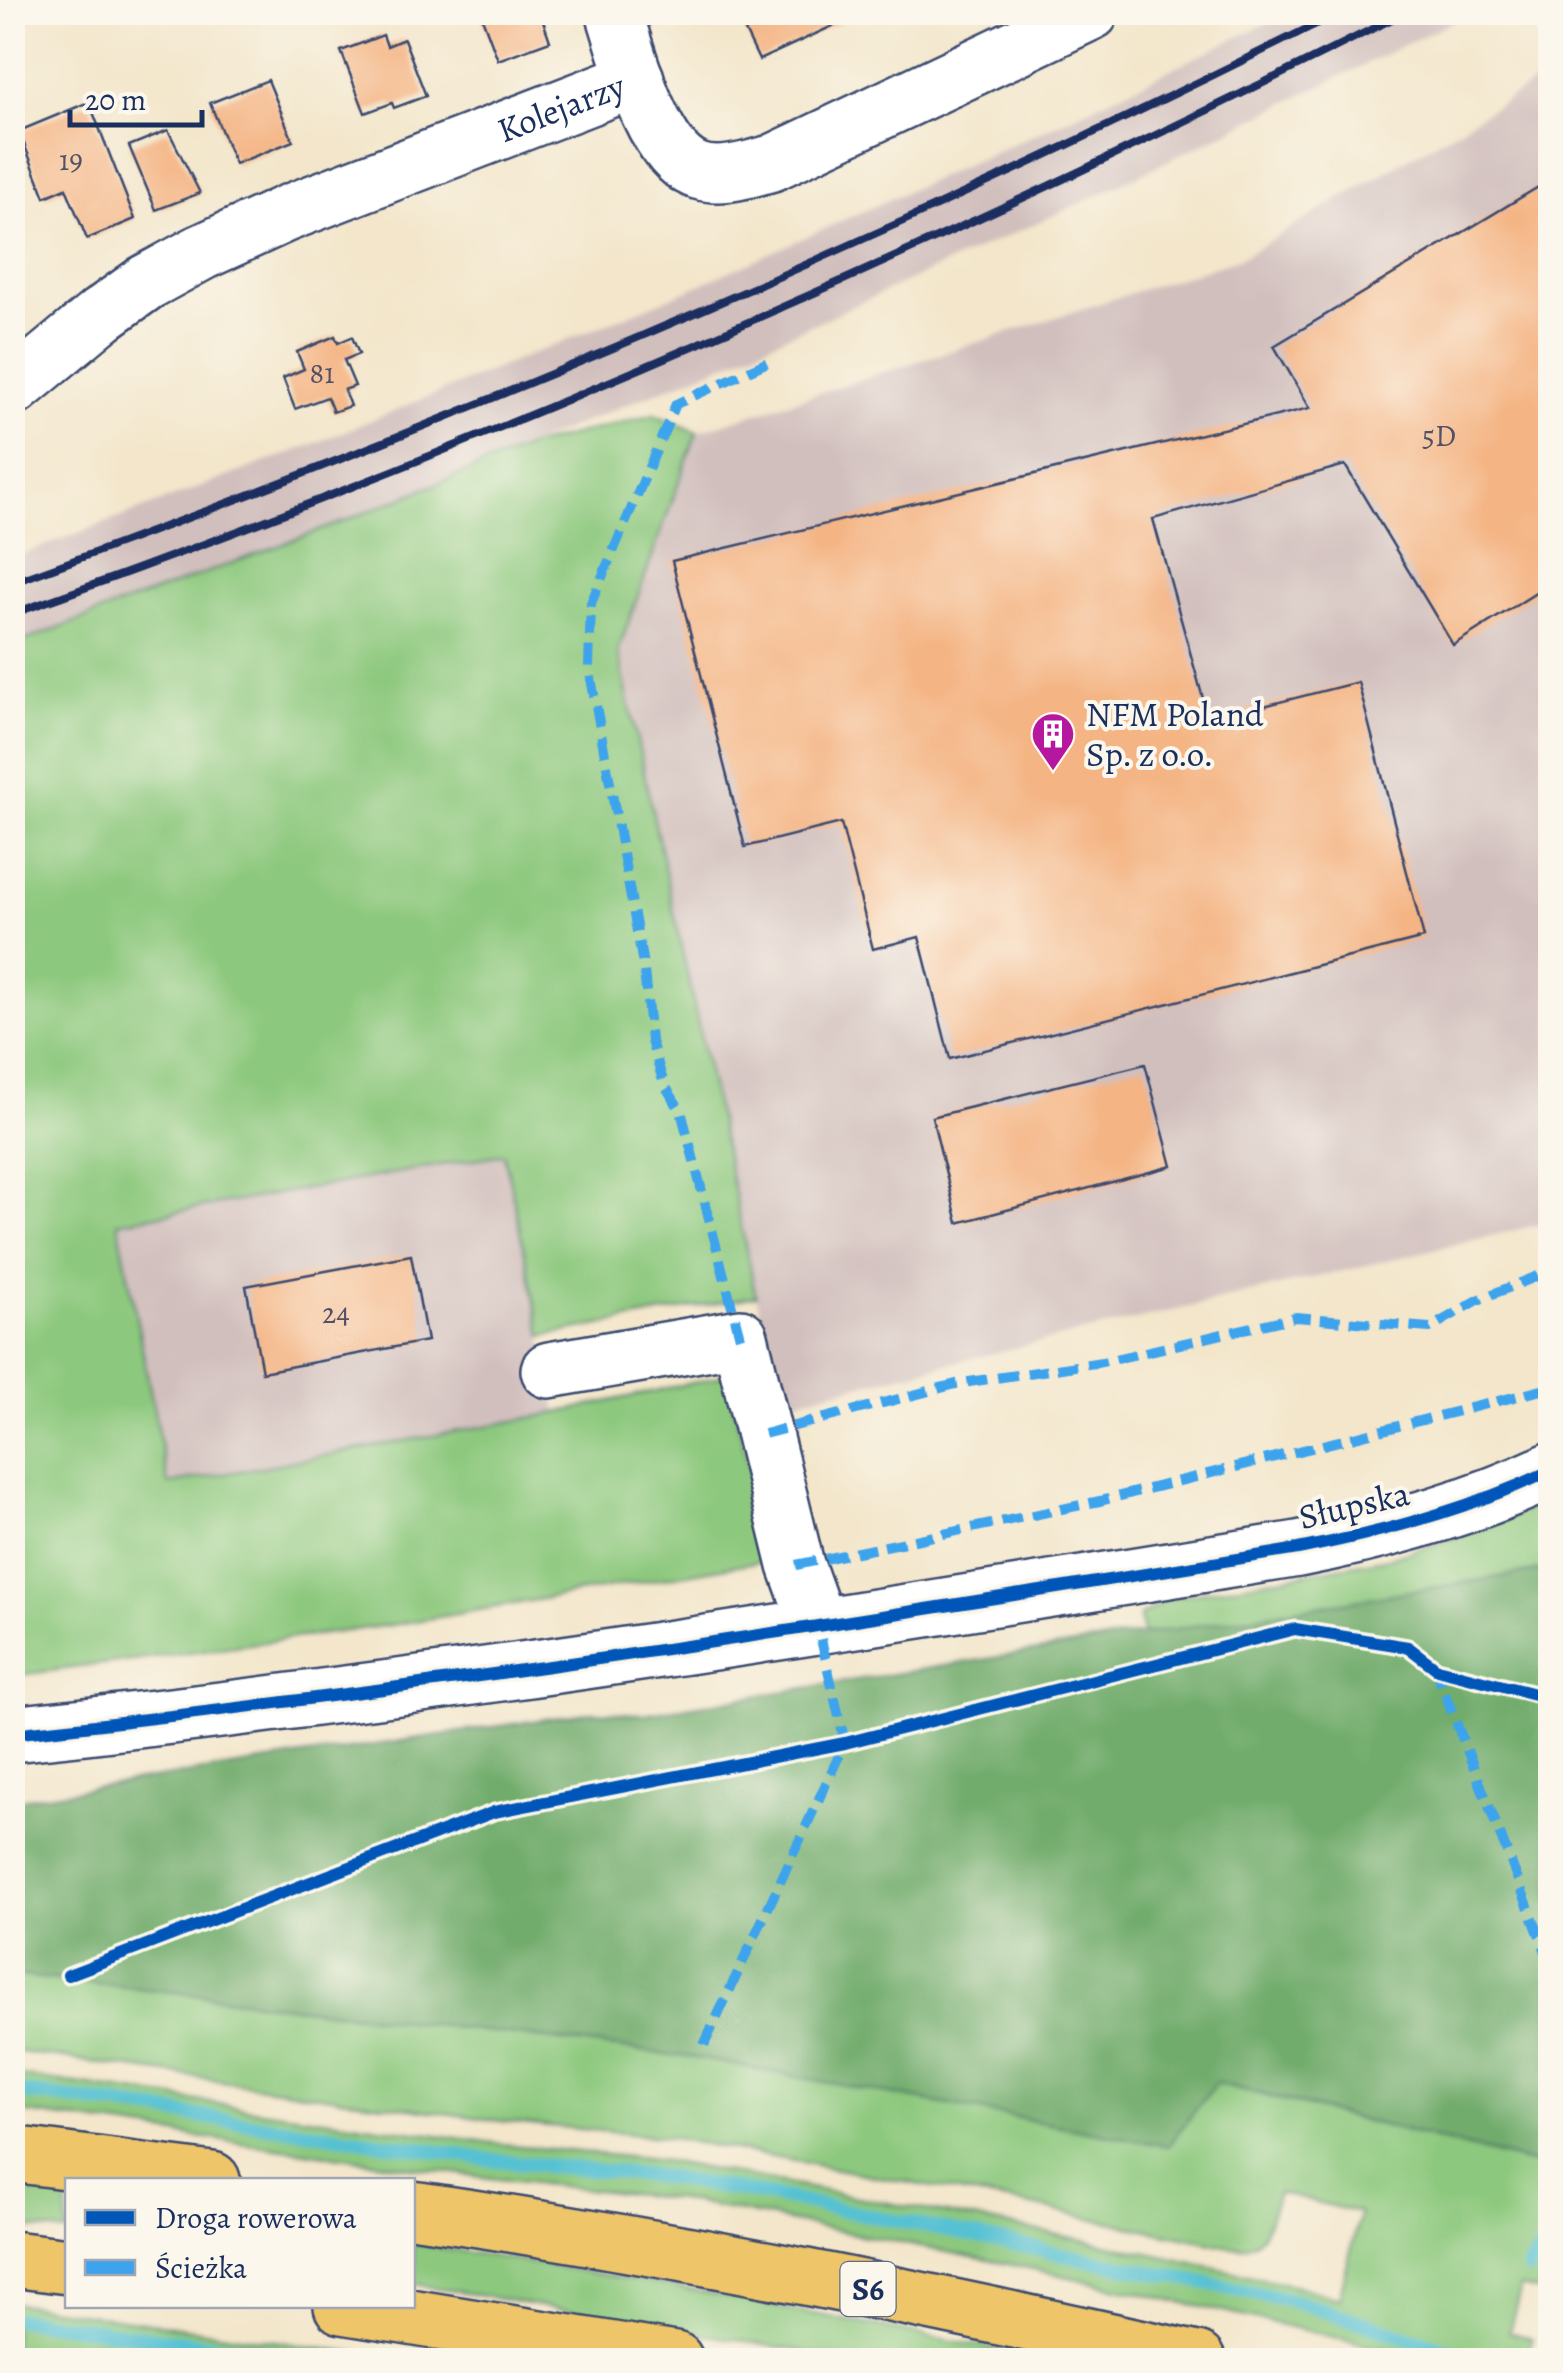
<svg xmlns="http://www.w3.org/2000/svg" width="1563" height="2373" viewBox="0 0 1563 2373" font-family="Alegreya,serif">
	<rect width="100%" height="100%" fill="#fbf7ec"/>
	<filter id="ink" filterUnits="userSpaceOnUse"><feTurbulence type="fractalNoise" baseFrequency=".01" numOctaves="2"/><feDisplacementMap in="SourceGraphic" scale="20" xChannelSelector="R" yChannelSelector="G"/><feConvolveMatrix kernelMatrix="1 2 1 2 8 2 1 2 1" color-interpolation-filters="sRGB"/></filter>
	<filter id="wash" filterUnits="userSpaceOnUse"><feTurbulence type="fractalNoise" baseFrequency=".0048" numOctaves="4" result="noise"/><feDisplacementMap in="SourceGraphic" scale="40" xChannelSelector="R" yChannelSelector="G"/><feGaussianBlur stdDeviation="2.25" result="paint"/><feColorMatrix in="noise" values="0 0 0 0 0 0 0 0 0 0 0 0 0 0 0 0 0 1.4 0 .05"/><feComposite in="paint" operator="in"/></filter>
	<g filter="url(#wash)">
		<rect width="100%" height="100%" fill="#f3e6cb"/>
		<path fill="#d1bfbd" d="M1288,13H1470L1092,198L720,366L342,522L13,645V558L311,445L688,290L1059,123Z
			M1550,74V1222L783,1403L756,1296L618,651L697,432L1241,258Z
			M505,1154L557,1413L168,1484L118,1222Z"/>
		<path fill="#8cc87d" stroke="#547c6e" stroke-width="2.5" d="M654,414L697,432L618,651L756,1296L542,1336L504,1154L118,1222L168,1484L557,1413L726,1375L773,1559L398,1624L13,1676V645L342,522L531,446Z
			M1550,1501V1569L1143,1636L1140,1616L1168,1598L1389,1558L1476,1531Z
			M13,1975L202,1995L696,2058L1168,2145L1216,2083L1538,2165L1550,2135V2272L1544,2293L1521,2287L1509,2332L1532,2339L1529,2351L1550,2356V2360H1436L1034,2269L675,2199L497,2179L13,2111V2075L501,2144L666,2161L1121,2247L1302,2287L1339,2298L1360,2213L1278,2193C1268,2219 1267,2249 1231,2247L1023,2204L671,2138L500,2121L13,2051Z
			M13,2188L67,2195V2233L13,2226Z
			M413,2243L676,2287L1051,2360H850L413,2284Z
			M13,2303L406,2360H13Z"/>
		<path fill="#71ac6c" stroke="#466e65" stroke-width="2.5" d="M1550,1569V2135L1539,2165L1216,2083L1168,2146L696,2058L202,1995L13,1975V1800L592,1712L643,1714Z"/>
		<g fill="none" stroke-linecap="round" stroke-linejoin="round">
			<path stroke="#57c1d3" stroke-width="14" d="M12,2091L313,2132L485,2159L662,2177L793,2200L1295,2301L1480,2360
				M1528,2269L1550,2237
				M12,2318L318,2360"/>
		</g>
		<g id="blocks">
			<path fill="#f4b483" d="M480,12H540L550,41L498,60Z
				M747,12H863L759,60L738,16Z
				M383,35L387,46L404,39L426,96L394,108L392,103L365,113L341,51Z
				M268,80L293,141L235,164L210,103Z
				M89,102L135,219L87,239L66,188L45,197L19,131Z
				M168,130L200,193L156,210L129,146Z
				M1550,180V584L1453,645L1345,465L1153,519L1209,720L1358,682L1424,938L950,1059L919,937L873,949L841,823L745,847L672,561L1310,408L1274,346Z
				M335,336L338,343L352,337L359,354L344,360L355,386L344,390L350,406L333,412L327,397L295,409L283,378L304,369L297,352Z
				M1145,1064L1172,1166L958,1223L932,1117Z
				M411,1255L427,1341L262,1372L246,1286Z"/>
		</g>
	</g>
	<g filter="url(#ink)">
		<use href="#blocks" fill-opacity="0" stroke="#3b4a6e" stroke-width="2.5"/>
		<g fill="none" stroke-linecap="round" stroke-linejoin="round">
			<g stroke="#3b4a6e" stroke-width="60">
				<g id="minor">
					<path d="M614,12C628,55 651,151 695,170C718,180 750,169 772,163L1091,12"/>
					<path id="s1" d="M12,389L101,315L147,282L202,252L285,214L636,79"/>
					<path d="M549,1370L740,1337L796,1565L818,1626"/>
					<path d="M12,1734C443,1688 871,1619 1298,1549C1385,1532 1470,1509 1550,1471"/>
				</g>
			</g>
			<g stroke="#3b4a6e" stroke-width="60">
				<path id="highway" d="M12,2154L212,2180
					M412,2209C676,2247 937,2302 1197,2360
					M12,2259L68,2266
					M342,2306L675,2360"/>
			</g>
			<path stroke="#3b4a6e" stroke-width="6" stroke-dasharray="8 8" stroke-linecap="butt" d="M1437,1669L1550,1698"/>
			<use href="#minor" stroke="#fff" stroke-width="55"/>
			<use href="#highway" stroke="#eec569" stroke-width="55"/>
			<path stroke="#1b2f5e" stroke-width="8" d="M12,583C466,419 910,229 1340,12
				M12,614C490,445 954,240 1406,12"/>
			<path stroke="#3da3ed" stroke-width="10" stroke-dasharray="20 10" stroke-linecap="butt" d="M740,1337L681,1111L664,1084L651,1041L644,970L589,667L591,603L676,404L770,361
				M764,1434L956,1384L1102,1362L1296,1317L1430,1328L1478,1300L1545,1273
				M796,1565L1100,1501L1550,1388
				M1434,1666L1550,1962
				M704,2045L845,1743L818,1626
				M1547,2360L1550,2347"/>
			<g stroke="#fbf7ec" stroke-width="19">
				<path id="cycleway" d="M12,1734C443,1688 871,1619 1298,1549C1385,1532 1470,1509 1550,1471
					M68,1975L494,1812L845,1743L1295,1629L1408,1647L1437,1669L1550,1698"/>
			</g>
			<use href="#cycleway" stroke="#0057b8" stroke-width="12"/>
		</g>
	</g>
	<defs>
		<g id="building-pin" transform="scale(2.25)"><path d="M0 17L-7.5 6A9.5 9.5 0 1 1 7.5 6Z" fill="#b5179e" stroke="#fbf7ec"/><path d="M-4-6H4V6H1V3H-1V6H-4ZM-2.5-4.3h1.7v1.8h-1.7ZM.8-4.3h1.7v1.8H.8ZM-2.5-1h1.7V.8h-1.7ZM.8-1h1.7V.8H.8Z" fill="#fff"/></g>
	</defs>
	<g fill-rule="evenodd">
		<use href="#building-pin" x="1053" y="734"/>
	</g>
	<g text-anchor="middle" stroke-width="8" stroke-linejoin="round" paint-order="stroke">
		<g font-size="30" fill="#515067">
			<text x="71" y="170">19</text>
			<text x="322" y="383">81</text>
			<text x="1439" y="446">5D</text>
			<text x="336" y="1323">24</text>
		</g>
		<rect fill="#fbf7ec" stroke="#5e6b89" stroke-width="2.5" x="840.5" y="2262" width="55" height="54" rx="8"/>
		<g font-size="32" font-weight="bold" fill="#1b2f5e">
			<text x="868" y="2300">S6</text>
		</g>
		<g font-size="35" fill="#1b2f5e" stroke="#fbf7ec">
			<text dy="12" stroke="none"><textPath href="#s1" startOffset="622">Kolejarzy</textPath></text>
			<text transform="translate(1354 1505) rotate(-13)" y="12">Słupska</text>
		</g>
		<g font-size="35" fill="#1b2f5e" stroke="#fbf7ec" text-anchor="start">
			<text x="1086" y="726">NFM Poland<tspan x="1086" dy="40">Sp. z o.o.</tspan></text>
		</g>
	</g>
	<rect width="1563" height="2373" fill="none" stroke="#fbf7ec" stroke-width="50"/>
	<rect x="65" y="2178" width="350" height="130" fill="#fbf7ec" stroke="#a1a7b3" stroke-width="2.5"/>
	<rect x="85" y="2210" width="50" height="15" fill="#0057b8" stroke="#a1a7b3" stroke-width="2.5"/>
	<text x="155" y="2228" font-size="30" fill="#1b2f5e">Droga rowerowa</text>
	<rect x="85" y="2260" width="50" height="15" fill="#3da3ed" stroke="#a1a7b3" stroke-width="2.5"/>
	<text x="155" y="2278" font-size="30" fill="#1b2f5e">Ścieżka</text>
	<path d="M70 110v15h132v-15" fill="none" stroke="#1b2f5e" stroke-width="5"/>
	<text x="85" y="110" font-size="30" fill="#1b2f5e" stroke="#fbf7ec" stroke-width="8" paint-order="stroke">20 m</text>
</svg>
